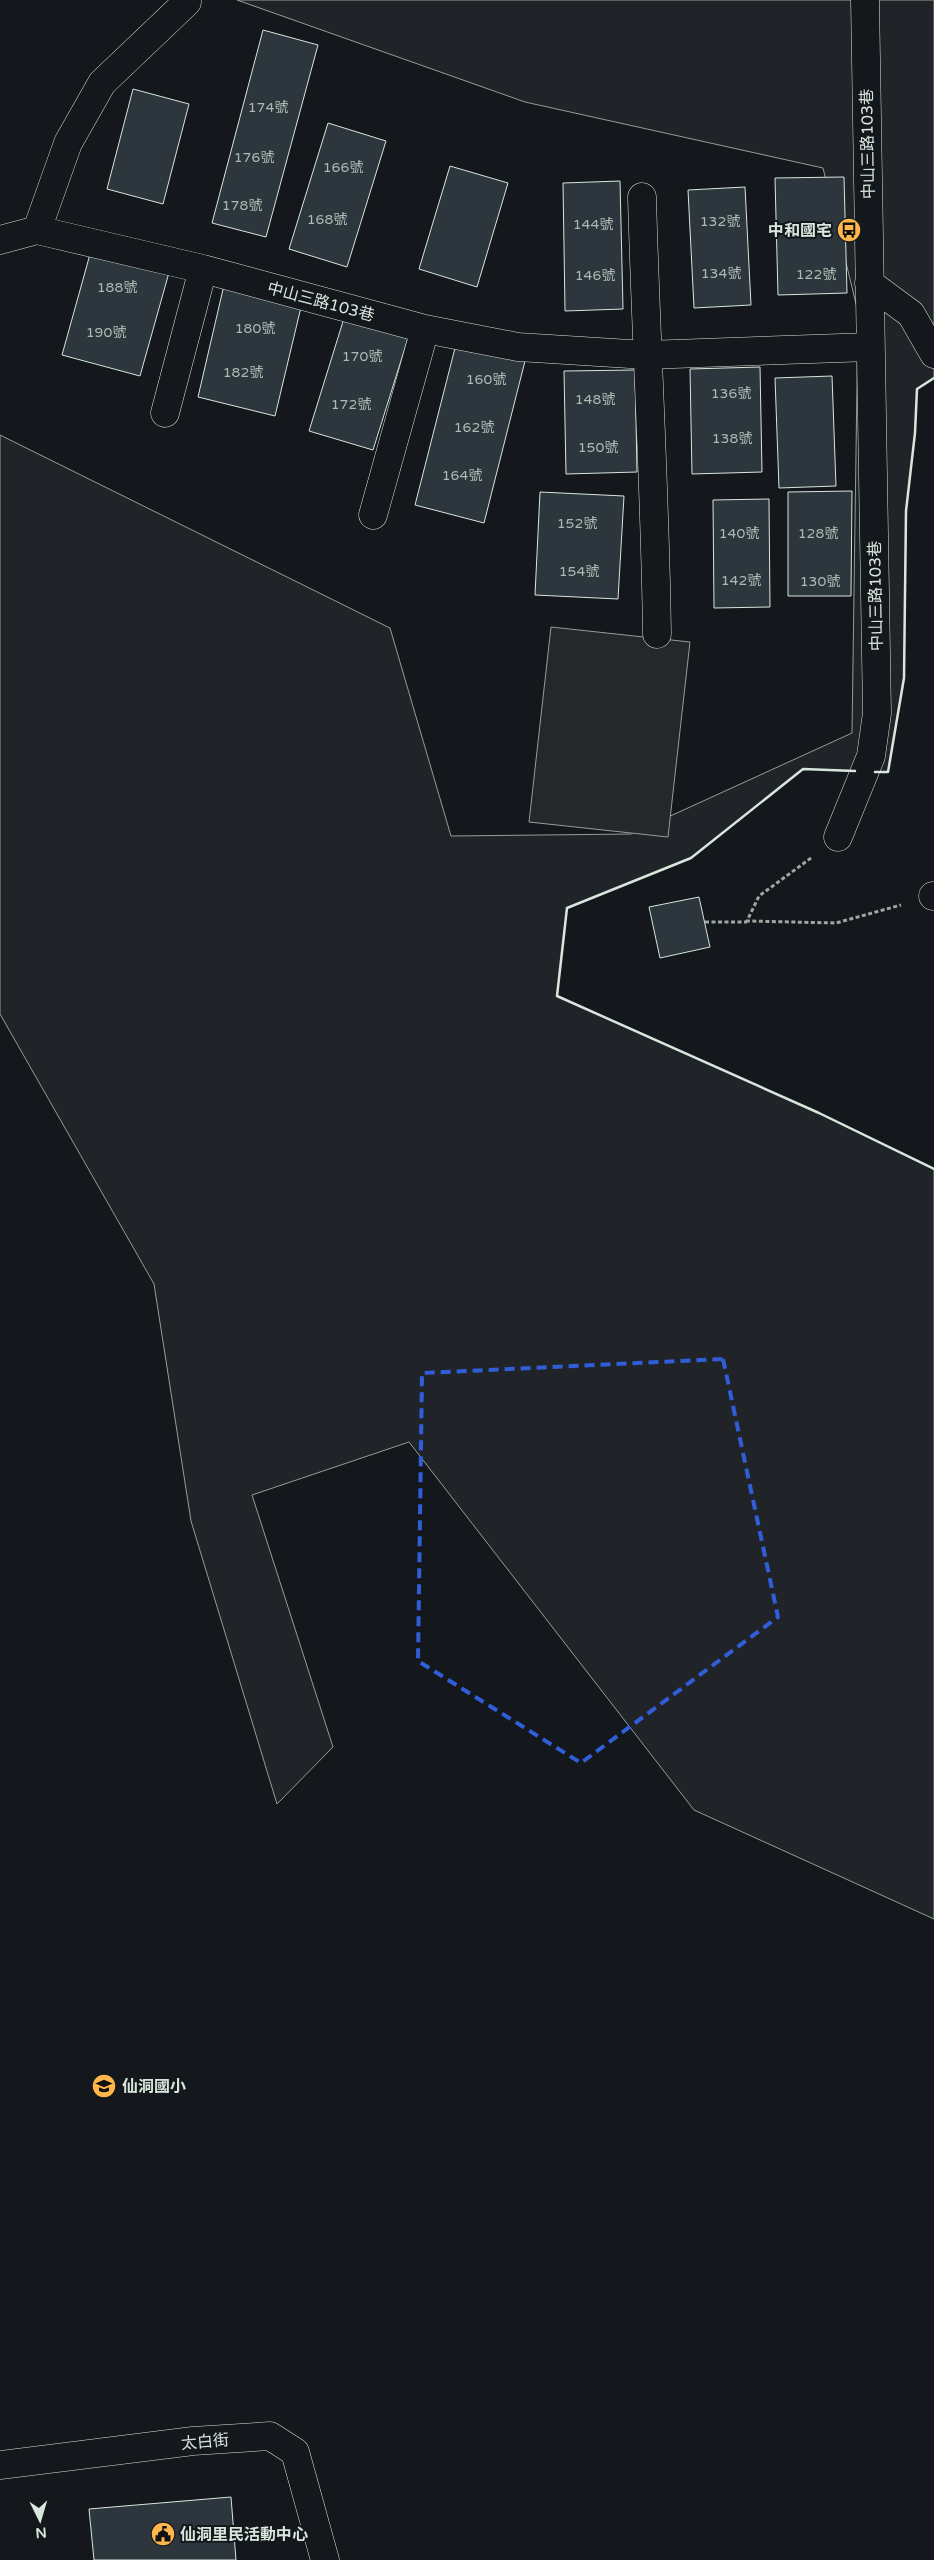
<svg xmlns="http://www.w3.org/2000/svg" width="934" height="2560" viewBox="0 0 934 2560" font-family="'Varela Round','Noto Sans TC',sans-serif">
	<rect width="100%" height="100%" fill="#14181c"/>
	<path fill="#202428" stroke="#939e99" d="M237,0H934V378L917,389L915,433L906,511L904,678L888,772L803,769L691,858L567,908L557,996L819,1113L934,1169V1919L694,1810L409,1442L252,1495L333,1747L277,1804L191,1521L154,1284L0,1014V435L390,628L451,836L631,834L852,733L858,312L823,168L525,102Z"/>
	<path fill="#24282b" stroke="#939e99" d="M551,627L690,642L668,837L529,822Z"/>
	<path fill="#2c363c" stroke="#d8e6dc" d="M263,30L318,45L266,237L212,223Z
		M133,89L189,104L163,204L107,189Z
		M328,123L386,141L347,267L289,249Z
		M450,166L508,183L477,287L419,269Z
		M844,177L847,293L778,295L775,178Z
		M620,181L623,309L565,311L563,183Z
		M745,187L751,305L694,308L688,190Z
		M92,247L170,269L140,376L62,355Z
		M224,285L302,303L275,416L198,397Z
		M345,315L409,335L373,450L309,431Z
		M456,344L525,361L484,523L415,505Z
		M760,367L762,472L692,474L690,369Z
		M635,370L637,472L566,474L564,371Z
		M832,376L836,486L779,488L775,378Z
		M852,491L851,596H788V492Z
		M540,492L624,496L618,599L535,595Z
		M769,499L770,607L714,608L713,500Z
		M699,897L710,947L660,958L649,907Z
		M231,2497L236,2560H94L89,2509Z"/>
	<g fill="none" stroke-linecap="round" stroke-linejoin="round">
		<g stroke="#d8e6dc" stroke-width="29">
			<path id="minor" d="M642,197C646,343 655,488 657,634
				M37,230L68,143L102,83L187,2
				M0,240L37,230L203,269L425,329L518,347L646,355L870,347
				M869,283L911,314L934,354
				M165,413L203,269
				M373,515L425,329
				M838,837L871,756L877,713L865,0
				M933,896H934
				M0,2465L193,2441L270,2436L295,2452L325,2560"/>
		</g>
		<path stroke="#9da8a2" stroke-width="3" stroke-dasharray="4 2.5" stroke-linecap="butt" d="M811,858L759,896L747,921L836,923L901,905
			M705,922H747"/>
		<use href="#minor" stroke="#14181c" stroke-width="28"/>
		<path stroke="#d8e6dc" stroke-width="2.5" d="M855,771L803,769L691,858L567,908L557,996L819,1113L934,1169
			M875,772H888L904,678L906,511L915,433L917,389L934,378"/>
	</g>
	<path fill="none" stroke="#305dd8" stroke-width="4" stroke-dasharray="10 6" stroke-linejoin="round" d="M723,1359L778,1617L581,1763L418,1661L422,1373Z"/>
	<defs>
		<g id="bus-disc" transform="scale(1.25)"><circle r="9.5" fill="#ffb74d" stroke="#14181c"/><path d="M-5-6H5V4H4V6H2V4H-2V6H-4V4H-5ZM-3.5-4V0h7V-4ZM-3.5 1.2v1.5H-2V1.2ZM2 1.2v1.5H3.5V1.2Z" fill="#111"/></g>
		<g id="school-disc" transform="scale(1.25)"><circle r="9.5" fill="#ffb74d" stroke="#14181c"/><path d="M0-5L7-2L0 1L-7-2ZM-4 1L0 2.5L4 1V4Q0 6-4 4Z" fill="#111"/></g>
		<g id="civic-disc" transform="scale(1.25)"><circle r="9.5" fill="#ffb74d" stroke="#14181c"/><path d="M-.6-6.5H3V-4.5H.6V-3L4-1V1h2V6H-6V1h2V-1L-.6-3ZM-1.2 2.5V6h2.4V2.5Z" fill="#111"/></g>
	</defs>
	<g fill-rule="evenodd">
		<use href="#bus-disc" x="849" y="230"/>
		<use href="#school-disc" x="104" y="2086"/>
		<use href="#civic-disc" x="163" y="2534"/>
	</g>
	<g text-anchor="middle" stroke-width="4" stroke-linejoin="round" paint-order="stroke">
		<g font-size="14" fill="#adbab4">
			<text x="268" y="112">174號</text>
			<text x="254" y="162">176號</text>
			<text x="343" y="172">166號</text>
			<text x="242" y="210">178號</text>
			<text x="327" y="224">168號</text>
			<text x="720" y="226">132號</text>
			<text x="593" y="229">144號</text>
			<text x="721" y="278">134號</text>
			<text x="816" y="279">122號</text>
			<text x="595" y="280">146號</text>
			<text x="117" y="292">188號</text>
			<text x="255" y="333">180號</text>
			<text x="106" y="337">190號</text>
			<text x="362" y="361">170號</text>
			<text x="243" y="377">182號</text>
			<text x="486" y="384">160號</text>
			<text x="731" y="398">136號</text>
			<text x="595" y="404">148號</text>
			<text x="351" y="409">172號</text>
			<text x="474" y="432">162號</text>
			<text x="732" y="443">138號</text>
			<text x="598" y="452">150號</text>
			<text x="462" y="480">164號</text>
			<text x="577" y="528">152號</text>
			<text x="739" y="538">140號</text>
			<text x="818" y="538">128號</text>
			<text x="579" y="576">154號</text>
			<text x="741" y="585">142號</text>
			<text x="820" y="586">130號</text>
		</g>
		<g font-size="16" fill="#d8e6dc" stroke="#14181c">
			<text transform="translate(867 144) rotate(-91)" y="6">中山三路103巷</text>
			<text transform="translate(321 301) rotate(15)" y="6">中山三路103巷</text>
			<text transform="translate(875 596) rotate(-91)" y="6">中山三路103巷</text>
			<text transform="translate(205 2441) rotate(-5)" y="6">太白街</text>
		</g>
		<g font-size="16" font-weight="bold" fill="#d8e6dc" stroke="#14181c" text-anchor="start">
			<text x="832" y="236" text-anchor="end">中和國宅</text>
			<text x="122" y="2092">仙洞國小</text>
			<text x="180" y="2540">仙洞里民活動中心</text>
		</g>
	</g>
	<g transform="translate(40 2520) rotate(175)" stroke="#14181c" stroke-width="4" paint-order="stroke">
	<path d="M0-4L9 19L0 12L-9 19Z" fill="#d8e6dc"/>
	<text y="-8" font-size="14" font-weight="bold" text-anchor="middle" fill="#d8e6dc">N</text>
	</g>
</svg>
